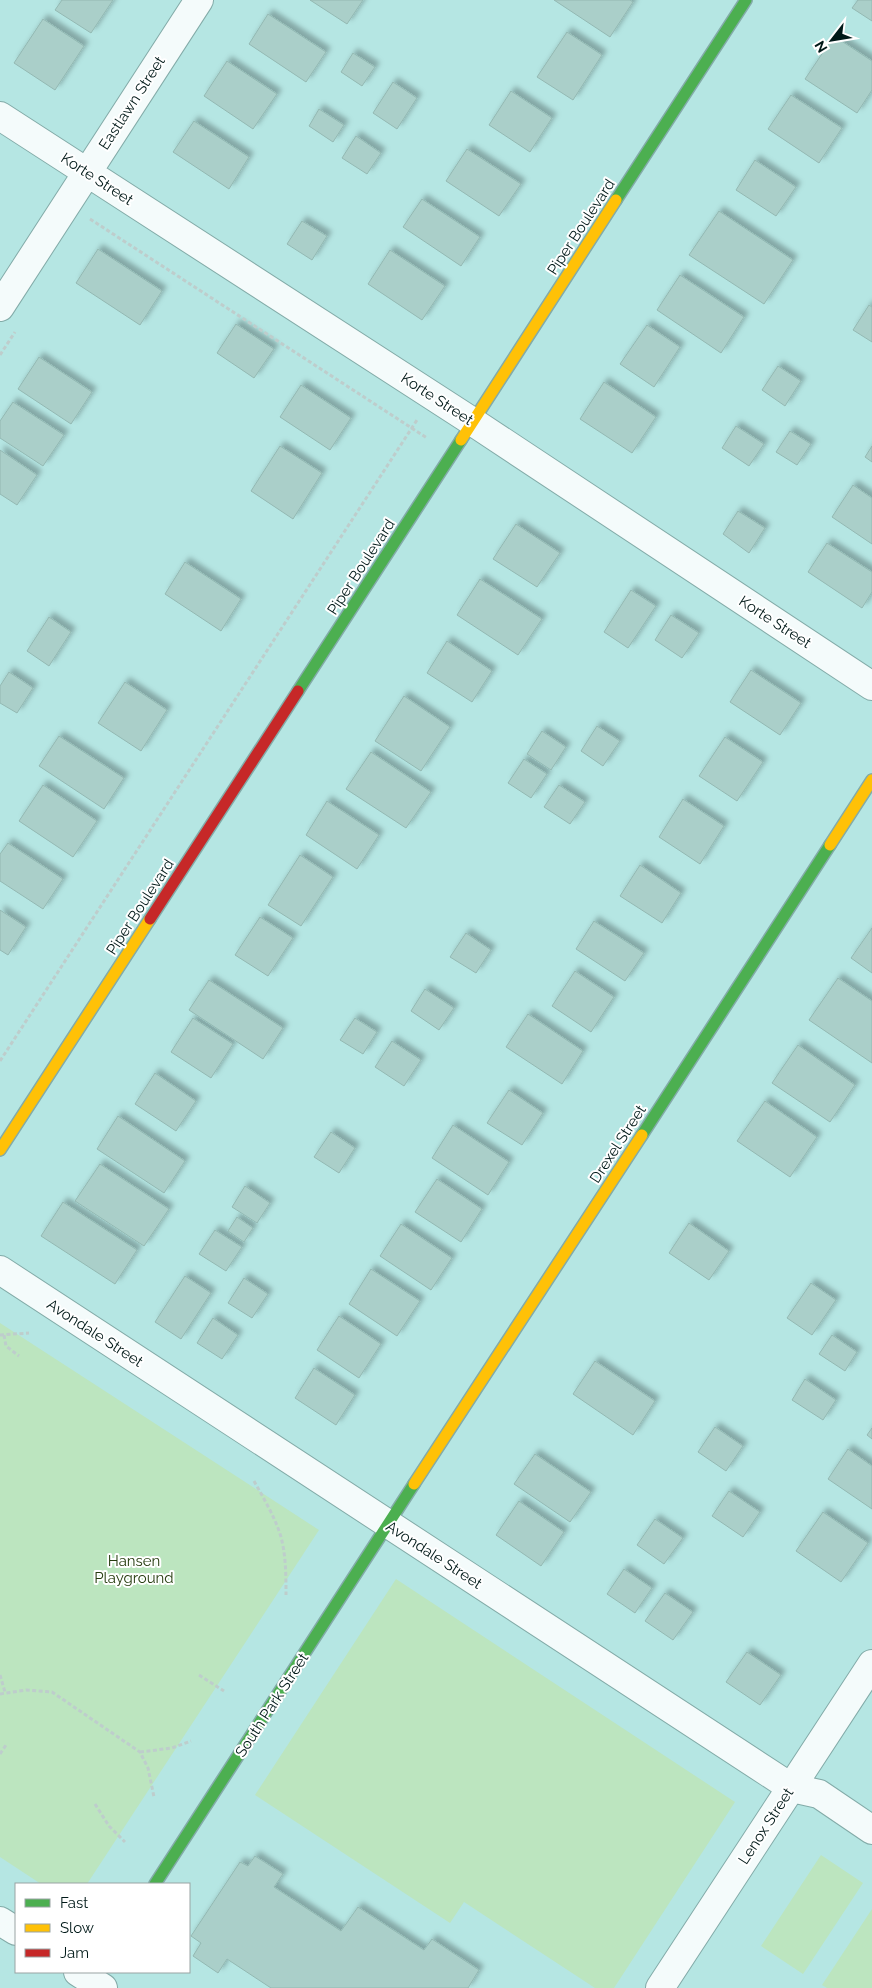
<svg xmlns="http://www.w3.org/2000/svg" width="872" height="1988" viewBox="0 0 872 1988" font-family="Raleway,sans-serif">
	<defs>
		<filter id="shadow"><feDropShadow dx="4.5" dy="-4.5" stdDeviation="2.5" flood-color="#0004"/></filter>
	</defs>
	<rect width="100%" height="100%" fill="#b5e6e3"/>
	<path fill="#bce5bf" d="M0,1323L319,1530L87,1884H41L0,1857Z
		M396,1579L735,1802L614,1988H595L464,1902L450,1923L255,1795Z
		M821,1855L863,1883L803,1974L761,1946Z
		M872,1909V1988H827L822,1985Z"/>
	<path fill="#aacfc9" stroke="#93b8b2" filter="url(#shadow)" d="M62,0H113L91,33L55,10Z
		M310,0H363L347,24Z
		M554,0H630L633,2L610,37Z
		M858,0H872V21L852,8Z
		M268,14L326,52L306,82L249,44Z
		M43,19L84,46L55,90L14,63Z
		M567,32L602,55L573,100L537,77Z
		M834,36L872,61V90L857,113L805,79Z
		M353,53L375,67L362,86L341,72Z
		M227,61L277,94L253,129L204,96Z
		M393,82L417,98L397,129L373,113Z
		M511,91L552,118L530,152L489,125Z
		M791,95L842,128L819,163L768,129Z
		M319,109L344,125L333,142L309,126Z
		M194,121L249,157L229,189L173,152Z
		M356,136L381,153L367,174L342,158Z
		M467,149L521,184L499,216L446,181Z
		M755,160L796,187L776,216L736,190Z
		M422,199L480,237L461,266L403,227Z
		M719,211L793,260L764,304L689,255Z
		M302,221L327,236L312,260L287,244Z
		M98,249L162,291L140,325L76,283Z
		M390,250L445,286L422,320L368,284Z
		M680,275L744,317L721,353L657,310Z
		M869,305L872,307V342L853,330Z
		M236,324L274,349L254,378L217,353Z
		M647,325L680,347L654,387L620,364Z
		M39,357L92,392L71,424L18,389Z
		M778,366L801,381L785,406L762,390Z
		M604,382L656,417L632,453L580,419Z
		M301,385L351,418L330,450L280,417Z
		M13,402L64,435L43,466L0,438V421Z
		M736,426L764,444L749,466L722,448Z
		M790,431L811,444L797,465L776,452Z
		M280,446L322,473L293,519L251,491Z
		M872,446V462L865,457Z
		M0,450L37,475L17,505L0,494Z
		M853,485L872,498V544L832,517Z
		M738,511L765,528L749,553L723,534Z
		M516,524L560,553L537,587L493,559Z
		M827,543L872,572V592L862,608L808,572Z
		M185,562L241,599L221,631L165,594Z
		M480,579L542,619L518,655L457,615Z
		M631,590L656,606L628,648L604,632Z
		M671,615L699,633L682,658L655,640Z
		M49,617L71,632L49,666L27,651Z
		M447,641L492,671L472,702L427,673Z
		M751,670L801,703L780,735L730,702Z
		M9,672L33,688L17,713L0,703V686Z
		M125,682L167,710L141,751L98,723Z
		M404,696L450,727L421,771L375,741Z
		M597,726L620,741L603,766L581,751Z
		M542,731L566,747L551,770L527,754Z
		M59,736L124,778L104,809L39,766Z
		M725,737L763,762L737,801L699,776Z
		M371,752L431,792L406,828L346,789Z
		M524,759L547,774L531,798L508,783Z
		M43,785L97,821L73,857L19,821Z
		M559,785L585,802L570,824L544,807Z
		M683,799L724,826L700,864L659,837Z
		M327,801L379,835L357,869L306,835Z
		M8,843L63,879L43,909L0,881V854Z
		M300,855L333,877L301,926L268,905Z
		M640,865L681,893L662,923L620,896Z
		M0,910L26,927L8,955L0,950Z
		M260,917L293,938L268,976L235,955Z
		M594,921L644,953L625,981L576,949Z
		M872,928V973L851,958Z
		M466,933L491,950L476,973L450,957Z
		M575,971L614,997L591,1032L552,1006Z
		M838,978L872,1001V1063L809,1020Z
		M209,980L283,1028L263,1059L189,1010Z
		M425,989L454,1008L439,1030L411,1011Z
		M528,1014L583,1051L562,1084L506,1047Z
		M193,1018L233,1044L211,1078L171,1052Z
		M355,1018L377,1032L363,1054L340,1040Z
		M392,1041L421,1060L404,1086L375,1067Z
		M798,1045L855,1085L830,1122L772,1083Z
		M155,1073L196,1101L176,1131L135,1104Z
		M509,1090L543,1113L522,1145L487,1123Z
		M765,1101L817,1137L790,1177L737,1141Z
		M118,1116L185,1161L164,1193L97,1149Z
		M453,1125L509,1162L488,1195L432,1158Z
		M331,1132L355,1148L339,1173L314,1157Z
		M100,1164L169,1209L144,1246L75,1201Z
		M437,1179L482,1209L461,1242L415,1212Z
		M245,1186L270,1203L257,1223L232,1207Z
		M63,1202L137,1250L115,1284L41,1236Z
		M237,1217L253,1228L244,1242L228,1231Z
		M689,1223L729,1251L709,1280L669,1253Z
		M401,1224L452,1258L431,1290L380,1256Z
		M215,1230L242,1247L226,1271L199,1254Z
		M371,1269L420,1301L397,1336L349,1304Z
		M185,1276L211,1293L181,1339L155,1322Z
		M244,1278L268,1294L252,1318L228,1303Z
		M811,1283L836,1300L812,1335L787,1318Z
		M339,1316L381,1344L359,1378L317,1350Z
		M213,1318L238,1335L222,1359L197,1343Z
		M832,1335L857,1352L845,1371L819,1354Z
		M595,1361L655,1401L633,1435L573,1394Z
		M314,1368L355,1395L336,1425L295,1398Z
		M805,1379L836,1400L823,1420L792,1400Z
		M715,1427L743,1446L726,1471L698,1452Z
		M872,1428V1439L867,1435Z
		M848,1449L872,1466V1509L828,1479Z
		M535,1454L591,1492L570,1522L514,1484Z
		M729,1491L760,1512L743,1537L712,1516Z
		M519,1501L564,1532L541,1566L496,1535Z
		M823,1512L868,1543L841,1582L796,1551Z
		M655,1519L683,1538L664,1564L637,1545Z
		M624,1569L652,1588L635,1613L607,1594Z
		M665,1593L693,1612L673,1640L645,1621Z
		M747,1652L781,1675L760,1705L726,1682Z
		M255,1856L283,1874L274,1887L341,1931L358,1907L424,1950L432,1939L479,1970L468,1988H271L227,1959L218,1973L193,1956L201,1943L191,1936L240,1862L248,1866Z"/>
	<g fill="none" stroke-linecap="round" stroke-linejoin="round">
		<g stroke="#83aba8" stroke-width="30">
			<path id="street" d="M0,116L473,422L872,686
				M0,307L199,0
				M0,1270L792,1788L819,1794L872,1830
				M0,1921L16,1931
				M78,1972L103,1988
				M660,1988L872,1664"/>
		</g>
		<g stroke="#83aba8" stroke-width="14">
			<path id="fast" d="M616,200L746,0
				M298,691L461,440
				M642,1135L830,845
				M155,1884L414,1484"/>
		</g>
		<g stroke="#83aba8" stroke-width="14">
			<path id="slow" d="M461,440L616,200
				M830,845L872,780
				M0,1150L150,919
				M414,1484L642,1135"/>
		</g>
		<g stroke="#83aba8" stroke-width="14">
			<path id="jam" d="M150,919L298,691"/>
		</g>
		<path stroke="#becdcc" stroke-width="3" stroke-dasharray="4 2.5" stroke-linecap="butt" d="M90,219L427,438
			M0,355L15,332
			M0,1061L417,420
			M0,1335L29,1333
			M4,1335L6,1346L19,1356
			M254,1481C264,1499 275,1517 281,1537C286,1556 286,1576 286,1595
			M0,1675L5,1692
			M199,1675L224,1691
			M0,1694L26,1690L52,1692L140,1752L148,1768L154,1797
			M140,1752L172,1748L191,1741
			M0,1754L6,1745
			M95,1804L109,1826L125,1842"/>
		<use href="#street" stroke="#f4fbfb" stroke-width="28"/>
		<use href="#fast" stroke="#4caf50" stroke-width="11"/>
		<use href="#slow" stroke="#ffc107" stroke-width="11"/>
		<use href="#jam" stroke="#c62828" stroke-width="11"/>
	</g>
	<g text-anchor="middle" stroke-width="4" stroke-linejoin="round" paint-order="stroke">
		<g font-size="15" fill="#001918" stroke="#fff">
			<text transform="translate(132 103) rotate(-57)" y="5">Eastlawn Street</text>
			<text transform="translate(97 179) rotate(33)" y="5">Korte Street</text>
			<text transform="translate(581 227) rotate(-57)" y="5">Piper Boulevard</text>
			<text transform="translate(437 399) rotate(33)" y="5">Korte Street</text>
			<text transform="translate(361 567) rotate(-57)" y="5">Piper Boulevard</text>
			<text transform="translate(775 622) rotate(33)" y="5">Korte Street</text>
			<text transform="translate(140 907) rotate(-57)" y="5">Piper Boulevard</text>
			<text transform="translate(618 1144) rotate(-57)" y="5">Drexel Street</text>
			<text transform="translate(95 1333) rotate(33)" y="5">Avondale Street</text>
			<text transform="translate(434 1555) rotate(33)" y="5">Avondale Street</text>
			<text transform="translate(272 1705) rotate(-57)" y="5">South Park Street</text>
			<text transform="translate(766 1826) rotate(-57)" y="5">Lenox Street</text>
		</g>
		<g font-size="15" fill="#263c0f" stroke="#fff">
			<text x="134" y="1566">Hansen<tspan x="134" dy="17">Playground</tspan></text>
		</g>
	</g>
	<rect x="15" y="1883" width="175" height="90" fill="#ffffff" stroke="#99a3a3"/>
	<rect x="25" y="1899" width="25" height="8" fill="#4caf50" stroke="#99a3a3"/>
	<text x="60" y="1908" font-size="15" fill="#001918">Fast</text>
	<rect x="25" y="1924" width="25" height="8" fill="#ffc107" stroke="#99a3a3"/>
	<text x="60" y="1933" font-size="15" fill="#001918">Slow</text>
	<rect x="25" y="1949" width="25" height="8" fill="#c62828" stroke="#99a3a3"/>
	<text x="60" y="1958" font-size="15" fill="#001918">Jam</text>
	<g transform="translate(832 40) rotate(239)" stroke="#ffffff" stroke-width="4" paint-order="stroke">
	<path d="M0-4L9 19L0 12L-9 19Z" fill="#001918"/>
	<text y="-8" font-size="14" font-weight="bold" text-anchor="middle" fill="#001918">N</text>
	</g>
</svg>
